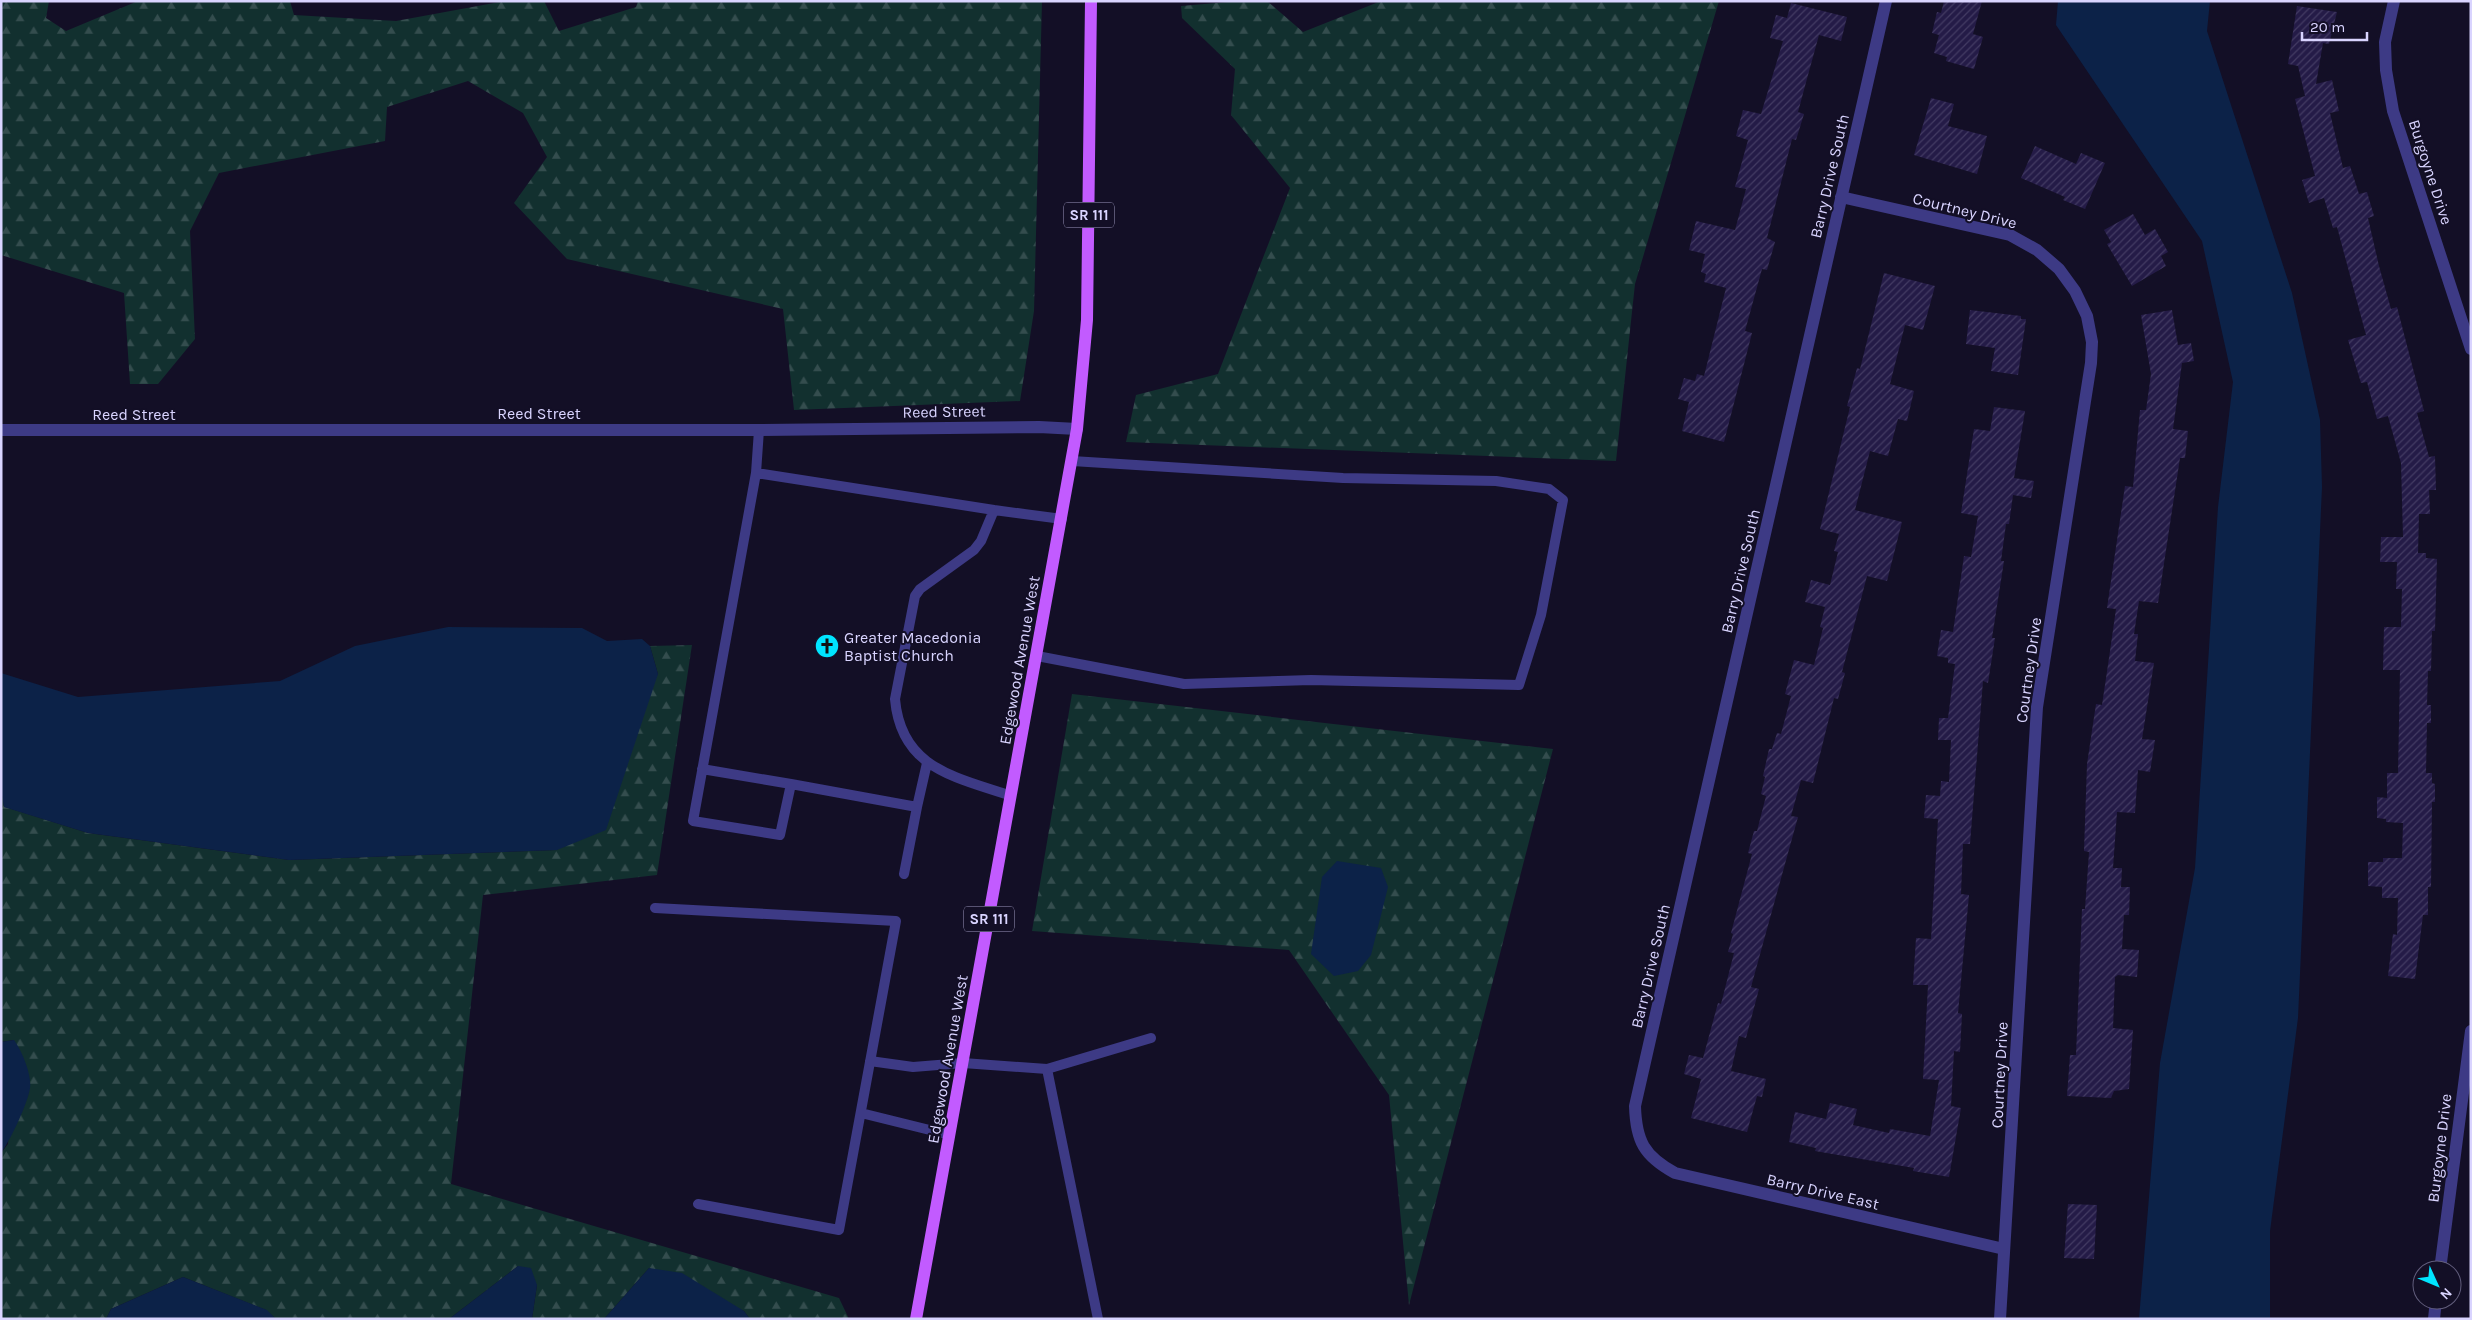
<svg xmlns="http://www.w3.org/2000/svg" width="2472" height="1320" viewBox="0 0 2472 1320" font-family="Karla,sans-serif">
	<defs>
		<pattern id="forest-firs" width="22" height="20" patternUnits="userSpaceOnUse" patternTransform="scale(1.25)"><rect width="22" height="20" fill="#12302f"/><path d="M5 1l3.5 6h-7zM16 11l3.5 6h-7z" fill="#344d4e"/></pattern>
		<pattern id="building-hatch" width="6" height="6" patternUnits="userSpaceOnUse" patternTransform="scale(1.25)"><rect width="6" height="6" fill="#241b47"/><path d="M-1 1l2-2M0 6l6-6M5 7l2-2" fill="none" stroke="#433b63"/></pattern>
	</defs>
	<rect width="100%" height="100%" fill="#130f26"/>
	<path fill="url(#forest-firs)" d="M1,1H49L46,18L66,31L138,1H290L294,15L396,21L505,1H544L559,31L636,7L638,1H1042L1034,311L1020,401L794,410L783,309L567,259L514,203L547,157L523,113L468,81L387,107L385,141L219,173L190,231L195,339L158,384H130L124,293L1,255Z
		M1240,1H1267L1303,32L1381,1H1719L1635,284L1616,461L1126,442L1136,395L1218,374L1290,188L1231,115L1235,69L1182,18L1181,6Z
		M692,645L657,875L483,895L451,1184L839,1298L849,1319H750L744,1311L649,1268L604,1319H532L537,1285L518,1266L449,1319H276L266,1310L183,1277L111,1309L106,1319H1V1153L8,1144L14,1040L1,1042V790L5,807L88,833L289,860L557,850L658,674L650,646Z
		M1072,694L1553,749L1409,1305L1389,1095L1289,950L1032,931Z"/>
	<path fill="#0c2248" d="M2058,1H2210L2207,31L2292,293L2320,420L2322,487L2298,1018L2270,1231V1319H2139L2160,1063L2195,868L2218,507L2233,382L2202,241L2056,25Z
		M448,627L582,628L607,641L642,639L650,646L658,674L606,830L557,850L289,860L88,833L4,807L1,790V673L78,697L280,681L355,646Z
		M1337,861L1381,868L1388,887L1371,955L1358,971L1334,976L1311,954L1322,877Z
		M14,1040C22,1051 32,1075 30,1088C28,1103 10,1141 1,1153V1042Z
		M518,1266L531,1268L537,1285L532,1319H449Z
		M649,1268L682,1273L744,1311L750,1319H604Z
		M183,1277L267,1310L276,1319H106L111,1309Z"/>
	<path fill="url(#building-hatch)" d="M1944,1H1982L1973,34L1983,37L1974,69L1946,61L1947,57L1934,53L1939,35L1932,33L1937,12L1941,13Z
		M1791,3L1847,17L1841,41L1819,35L1808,75L1798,112L1804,114L1796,140L1792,139L1767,238L1775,242L1767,270L1762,269L1745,331L1752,333L1724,442L1682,431L1689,402L1678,399L1684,378L1695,381L1697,374L1704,376L1726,288L1704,282L1706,274L1701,272L1705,254L1689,250L1696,221L1735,230L1746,189L1735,187L1748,140L1736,136L1743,110L1761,114L1783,41L1770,38L1776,15L1787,18Z
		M2297,6L2337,12L2329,44L2323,43L2316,84L2332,80L2339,111L2330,113L2343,168L2350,166L2359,194L2367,192L2374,216L2368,218L2379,266L2391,309L2397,307L2424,411L2417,413L2429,457L2435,456L2436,490H2429L2430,514H2419L2418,553H2426V558L2437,559L2435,631H2432L2431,671H2428L2427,705H2431V723H2427L2426,773H2432V783L2435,784V802H2432L2431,887H2428V915H2423L2415,979L2388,976L2393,934L2397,935L2398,898H2382V887L2368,886V862H2383V858H2402L2403,823L2386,822V819L2377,818V797L2387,798V773H2398L2400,670H2383L2384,627H2401L2402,589H2396L2397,562H2380L2381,537H2403L2401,463L2388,416L2377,419L2367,382L2361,383L2348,340L2366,335L2337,227L2333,228L2324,198L2309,203L2302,180L2315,176L2295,99L2305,96L2298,66L2288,64Z
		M1931,98L1954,104L1948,126L1987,136L1977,174L1914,155Z
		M2035,146L2076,164L2081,153L2105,163L2085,209L2063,200L2065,197L2021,178Z
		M2133,214L2145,235L2155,229L2168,252L2161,256L2166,266L2132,286L2107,244L2111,242L2104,230Z
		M1884,273L1935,286L1923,330L1905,325L1890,384L1914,391L1907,421L1898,419L1888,456L1870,451L1855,510L1902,522L1887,581L1867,576L1842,672L1845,673L1838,699L1834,698L1813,783L1801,780L1791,816L1798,817L1751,987L1759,989L1746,1038L1739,1036L1731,1071L1766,1079L1762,1097L1757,1096L1747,1132L1691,1118L1701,1079L1684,1074L1689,1055L1703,1058L1718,1003L1721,1004L1734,953L1728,952L1733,934L1731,933L1752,854L1748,853L1754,831H1757L1766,796L1761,794L1765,777L1763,776L1769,749H1772L1777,733L1781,734L1791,696L1785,694L1794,660L1814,665L1823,628L1820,627L1825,607L1805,602L1811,580L1830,585L1838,552L1834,551L1839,534L1820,529L1850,407L1847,406L1857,368L1860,369Z
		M1970,310L2021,316V319H2026L2018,375L1991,371L1995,348L1966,344Z
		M2172,310L2178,345L2191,343L2194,361L2182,363L2173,429L2188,431L2185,458H2180L2158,603L2139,601L2134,634H2138L2135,661L2154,663L2142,739L2155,740L2150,772L2138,770L2135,813L2117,812L2113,868H2122L2121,887H2130L2129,915H2124L2122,949L2139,950L2137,977L2118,975L2115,977L2113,1028L2133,1030L2129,1089L2114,1091L2111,1098L2067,1096L2070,1055H2076L2082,909H2085L2089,852L2084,851L2087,764L2096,704L2102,705L2109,658L2116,609L2107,608L2125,486L2133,487L2140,410H2146L2151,374L2141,315Z
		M1994,407L2025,411L2014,478L2034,481L2031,498L2013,495L2009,524H2006L2001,561H2004L1992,638H1995L1988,683L1983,681L1970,844H1963L1961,894L1969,895L1958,1013L1962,1014L1960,1052L1954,1051L1951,1106L1961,1108L1949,1177L1913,1171L1914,1168L1815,1151L1816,1148L1789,1142L1795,1112L1826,1119L1830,1103L1857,1109L1853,1125L1889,1133L1890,1129L1930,1136L1939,1080L1923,1079L1928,985H1913L1916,938L1931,939L1935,871L1938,819L1924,818L1926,795L1940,796L1941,781L1949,782L1951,740H1938L1939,718H1948L1955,664L1948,663V658L1937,656L1941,630L1953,632L1964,556L1971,557L1978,516L1961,513L1974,429L1990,431Z
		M2068,1204L2097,1205L2094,1259L2064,1258Z"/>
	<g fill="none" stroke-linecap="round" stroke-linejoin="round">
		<path stroke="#3d3a85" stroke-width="10" d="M759,430L756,473L693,821L780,835L791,784L917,807L927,763
			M756,473L994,510
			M1037,656L1184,684L1311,680L1519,685L1541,615L1563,500L1549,489L1496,481L1343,478L1072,461
			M702,769L791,784
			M1011,796C956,777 901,769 895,699L915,596L920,589L974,550L981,541L994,510L1062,519
			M904,874L917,807
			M655,908L896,921L839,1230L698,1204
			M870,1061L913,1067L963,1063L1047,1069L1098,1319
			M1047,1069L1151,1038
			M861,1113L950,1135"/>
		<path stroke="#3d3a85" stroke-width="12" d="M1886,1L1635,1106C1636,1141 1644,1156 1675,1173L2004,1249
			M2394,1L2385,42L2386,70L2393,111L2471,349
			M1841,197L2010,235L2037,250L2059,269L2075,291L2087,316L2092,342L2091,363L2037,707L2000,1319
			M1,430H759L1039,427L1077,429
			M2440,1270L2471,1031
			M2434,1319L2436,1300"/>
		<path stroke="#c25bff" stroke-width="12" d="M916,1319L1077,429L1087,320L1091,1"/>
	</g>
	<defs>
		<g id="church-disc" transform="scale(1.25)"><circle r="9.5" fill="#00e5ff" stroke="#130f26"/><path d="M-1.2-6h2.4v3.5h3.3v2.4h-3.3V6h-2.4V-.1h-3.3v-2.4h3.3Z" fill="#111"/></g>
	</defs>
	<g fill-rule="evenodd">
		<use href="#church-disc" x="827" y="646"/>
	</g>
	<g text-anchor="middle" stroke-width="4" stroke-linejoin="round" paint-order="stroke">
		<g fill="#130f26" stroke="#9e99be" stroke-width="1">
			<rect x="1064" y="202.5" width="50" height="25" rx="4"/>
			<rect x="964" y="906.5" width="50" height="25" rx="4"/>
		</g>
		<g font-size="15" font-weight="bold" fill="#d9d4ff">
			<text x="1089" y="220">SR 111</text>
			<text x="989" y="924">SR 111</text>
		</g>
		<g font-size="16" fill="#d9d4ff" stroke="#130f26">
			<text transform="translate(2431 172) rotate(72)" y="6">Burgoyne Drive</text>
			<text transform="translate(1829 176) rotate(-77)" y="6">Barry Drive South</text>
			<text transform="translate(1965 210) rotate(14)" y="6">Courtney Drive</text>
			<text transform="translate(944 411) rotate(-1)" y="6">Reed Street</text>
			<text x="539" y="419">Reed Street</text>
			<text x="134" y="420">Reed Street</text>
			<text transform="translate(1740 571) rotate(-77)" y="6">Barry Drive South</text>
			<text transform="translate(1019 660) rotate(-80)" y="6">Edgewood Avenue West</text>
			<text transform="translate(2028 670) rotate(-82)" y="6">Courtney Drive</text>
			<text transform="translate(1650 966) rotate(-77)" y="6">Barry Drive South</text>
			<text transform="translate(947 1059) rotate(-80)" y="6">Edgewood Avenue West</text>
			<text transform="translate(1999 1075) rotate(-87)" y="6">Courtney Drive</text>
			<text transform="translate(2439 1148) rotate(-83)" y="6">Burgoyne Drive</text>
			<text transform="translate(1823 1191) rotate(13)" y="6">Barry Drive East</text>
		</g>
		<g font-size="16" fill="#d9d4ff" stroke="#130f26" text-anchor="start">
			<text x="844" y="643">Greater Macedonia<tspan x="844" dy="18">Baptist Church</tspan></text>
		</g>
	</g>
	<rect width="2472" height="1320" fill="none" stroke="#d9d4ff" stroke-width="5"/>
	<g transform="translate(2437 1285) rotate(134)"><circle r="24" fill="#130f26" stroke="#625e7d"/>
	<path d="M0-4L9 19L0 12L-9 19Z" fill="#00e5ff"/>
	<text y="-8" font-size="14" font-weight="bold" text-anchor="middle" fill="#d9d4ff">N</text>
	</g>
	<path d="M2302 32v8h65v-8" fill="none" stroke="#d9d4ff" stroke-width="2.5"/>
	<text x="2310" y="32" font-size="15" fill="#d9d4ff" stroke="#130f26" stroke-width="4" paint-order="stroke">20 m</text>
</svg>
